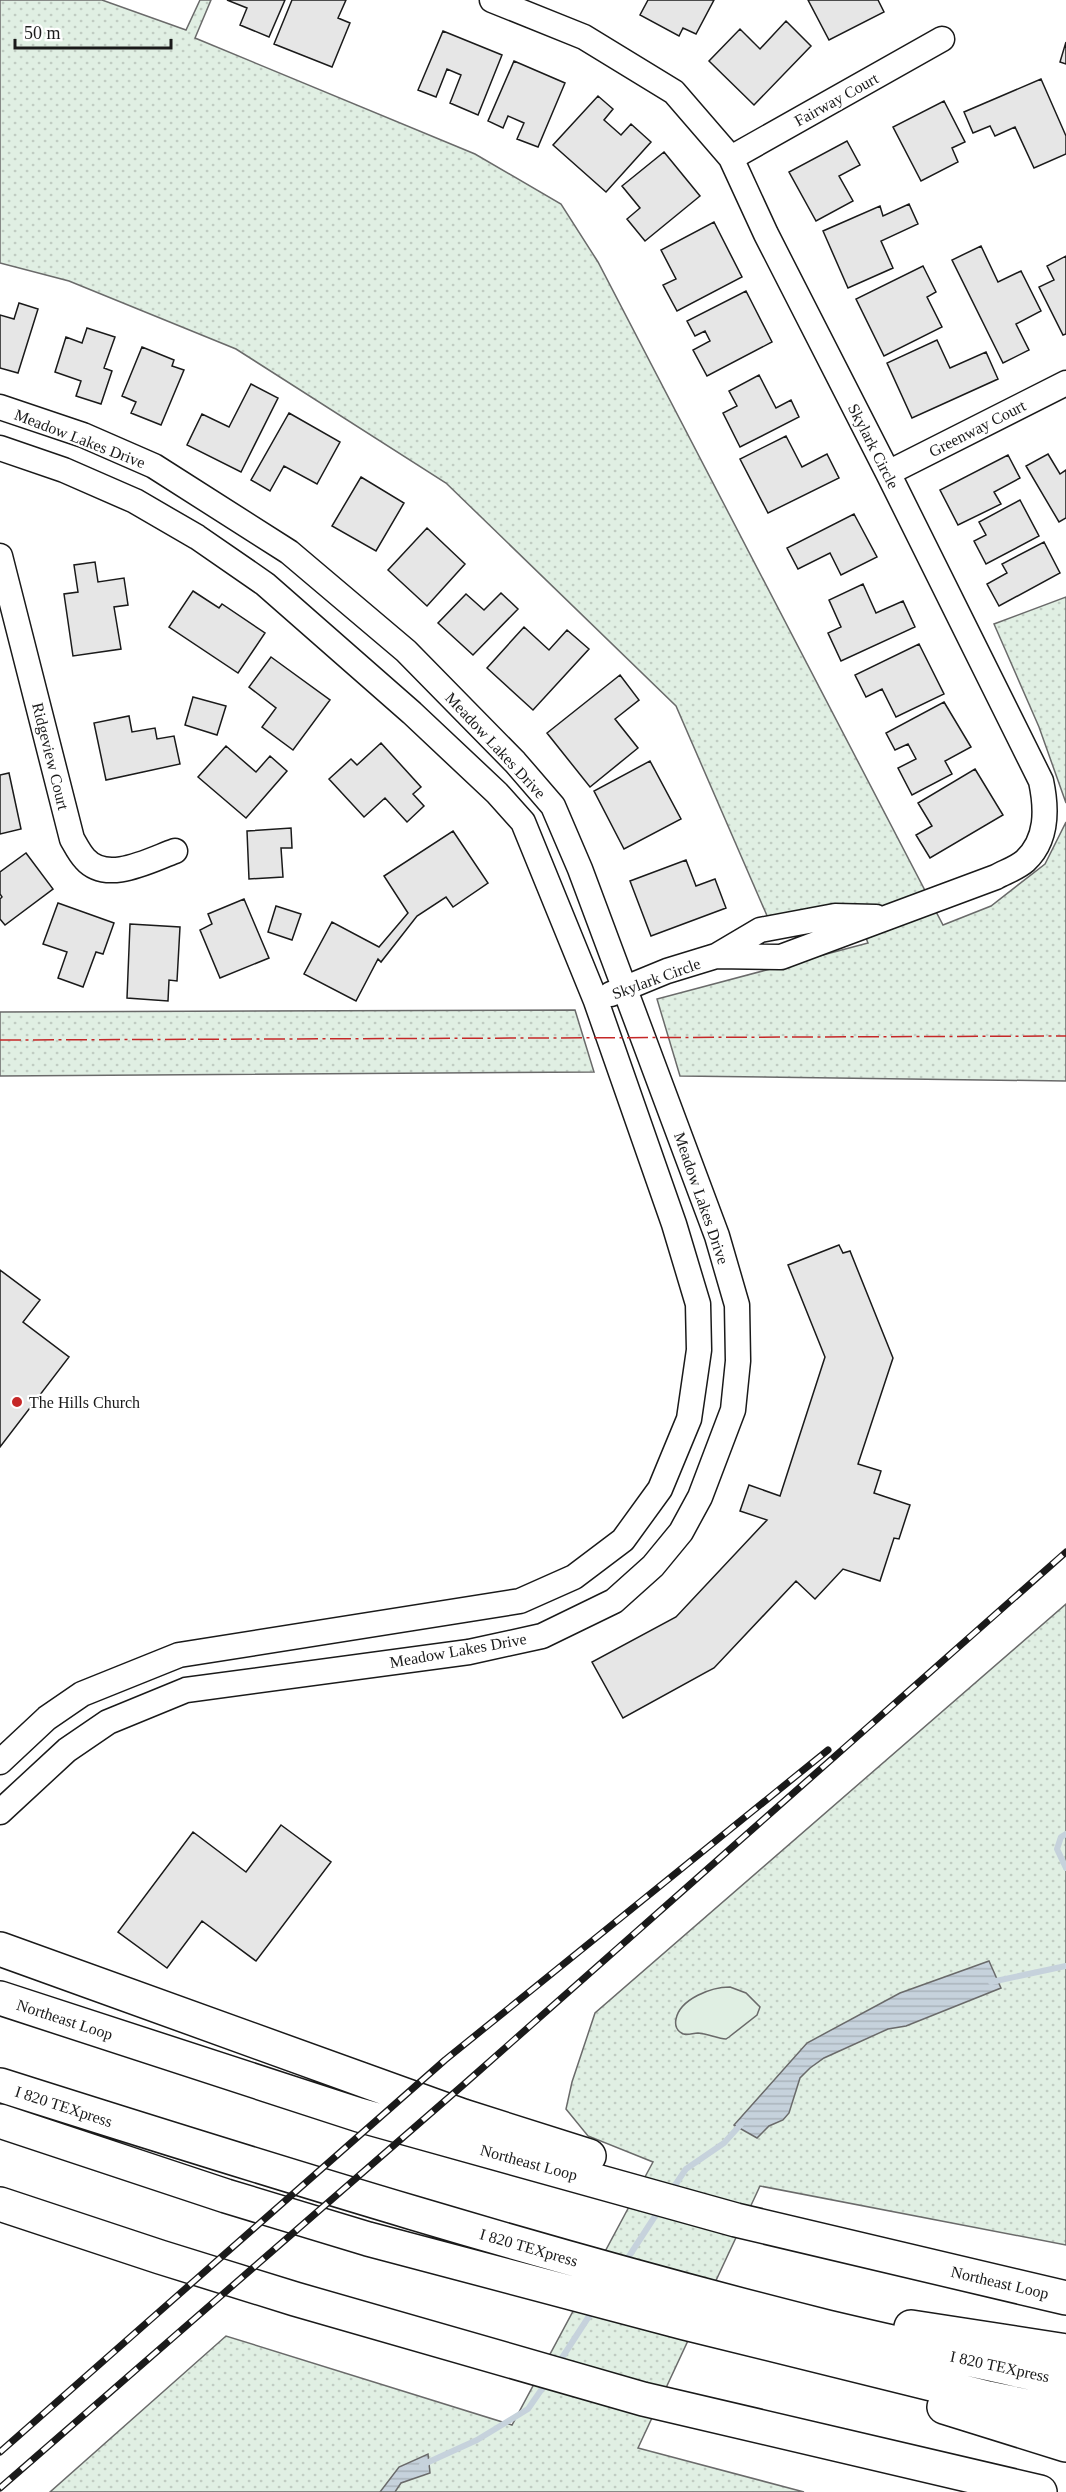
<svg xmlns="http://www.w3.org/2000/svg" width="1066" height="2492" viewBox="0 0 1066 2492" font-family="'Times New Roman',serif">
	<defs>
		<pattern id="grass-dots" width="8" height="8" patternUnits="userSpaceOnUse" patternTransform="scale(1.5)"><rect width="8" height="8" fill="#e0efe3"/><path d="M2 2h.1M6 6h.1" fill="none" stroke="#c0ccc2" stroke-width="1.8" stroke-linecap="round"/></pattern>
		<pattern id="water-rules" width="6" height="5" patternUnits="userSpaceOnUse" patternTransform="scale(1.5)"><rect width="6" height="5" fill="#c6d2dc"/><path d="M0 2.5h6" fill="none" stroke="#aab4bc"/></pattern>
	</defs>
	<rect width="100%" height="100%" fill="#fff"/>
	<path fill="url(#grass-dots)" stroke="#6a6a6a" stroke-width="1.5" d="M0,0H102L186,30L200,0H211L195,38L475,154L561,204L598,262L943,925L991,906L1045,864L1066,822V1081L680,1076L657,999L868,943L853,906L768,918L676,706L446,483L236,349L69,281L0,263Z
		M1066,597V803L1039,727L994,624Z
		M575,1010L594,1072L0,1076V1012Z
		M1066,1604V2245L760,2186L638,2448L804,2492H50L226,2336L512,2425L653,2162L588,2136L566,2109L572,2082L595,2013Z"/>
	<path fill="#e0efe3" stroke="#6a6a6a" stroke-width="1.5" d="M730,1987L746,1993L760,2007L757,2015L729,2037L726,2039C717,2038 708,2034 698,2033C692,2033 685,2037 680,2032C676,2029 675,2024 676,2019C680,1999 711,1987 730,1987Z"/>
	<path fill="url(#water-rules)" stroke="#6a6a6a" stroke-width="1.5" d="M989,1961L1001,1988L906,2026L888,2029L824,2058L810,2068L800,2078L789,2113L783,2120L769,2126L757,2138L734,2125L807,2043L900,1993Z
		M428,2454L430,2473L401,2483L395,2492H380L399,2467Z"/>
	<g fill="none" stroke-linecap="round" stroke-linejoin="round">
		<path stroke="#c6d2dc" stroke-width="6" d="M1066,1834L1061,1837L1057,1849L1066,1868
			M991,1982L1066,1966
			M671,2191L686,2169L724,2143L743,2122
			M624,2264L659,2210
			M558,2364L593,2310
			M422,2465L477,2440L528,2409L546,2383"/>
	</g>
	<path fill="#e6e6e6" stroke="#1a1a1a" stroke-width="1.5" d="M227,0H285L269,37L240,25L247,8Z
		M292,0H346L338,18L350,23L332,67L274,44Z
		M648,0H714L696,34L683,28L679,36L640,15Z
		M808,0H878L884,12L829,40Z
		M786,21L811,46L754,105L709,61L740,29L760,49Z
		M443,31L502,55L478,115L450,103L461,75L447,69L436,97L418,90Z
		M1066,42V64L1060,62Z
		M514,61L565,83L538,147L517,139L524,123L508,116L503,128L488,121Z
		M1041,79L1066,136V154L1034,168L1015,127L995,136L990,126L973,133L964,112Z
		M598,96L613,109L604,120L621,135L631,124L651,142L606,192L553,145Z
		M944,101L965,142L952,148L958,162L921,181L893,127Z
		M847,141L860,165L839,176L853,201L816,221L789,172Z
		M664,152L700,196L645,241L627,219L640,208L622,186Z
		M909,204L918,224L881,241L893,268L848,288L823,231L880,206L883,216Z
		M714,222L742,277L677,311L663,285L676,279L661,250Z
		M981,246L998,282L1021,271L1041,311L1016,324L1029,350L1003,363L952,260Z
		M1066,256V334L1063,335L1039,287L1054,280L1047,266Z
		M923,266L936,292L927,297L942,327L884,356L856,299Z
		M746,291L772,342L707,376L693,350L710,341L705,331L695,336L687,321Z
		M19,303L38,309L18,373L0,368V315L14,319Z
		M87,328L115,337L104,368L112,371L101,404L76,396L81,381L55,372L66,337L82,343Z
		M937,340L950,368L986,352L998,379L912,418L887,363Z
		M142,347L174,360L172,366L184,370L161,425L131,413L136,402L122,396Z
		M759,375L776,408L791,400L799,417L740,447L723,413L737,406L729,391Z
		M251,384L278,398L241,472L187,445L202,414L229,427Z
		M289,413L340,442L317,484L284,466L270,491L251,480Z
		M786,436L802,467L827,454L839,478L768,513L740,459Z
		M1048,454L1060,474L1066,470V518L1059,522L1026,466Z
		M1008,455L1020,478L994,492L1001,504L958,525L940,490Z
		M361,477L404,503L376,551L332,526Z
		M1020,500L1039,536L986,564L974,541L986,535L979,522Z
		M854,514L877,557L841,575L830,553L798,569L787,548Z
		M427,528L465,564L427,606L388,570Z
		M1044,542L1060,573L999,606L987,584L1007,573L1002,564Z
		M95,562L98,582L124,578L128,605L114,607L121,649L73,656L64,594L78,592L74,565Z
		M863,584L876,613L903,601L915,627L841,661L828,633L841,627L829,600Z
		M193,591L219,608L222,604L265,633L238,673L169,627Z
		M501,593L518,609L473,655L438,623L466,594L484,610Z
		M524,627L549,650L567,630L589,649L533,710L487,668Z
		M919,644L944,694L896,717L882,689L866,697L855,675Z
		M271,657L330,700L293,750L262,727L276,708L249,687Z
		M620,675L639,700L615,719L638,748L590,787L547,733Z
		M193,697L226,706L217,735L185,725Z
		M944,702L971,747L945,761L952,774L912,795L898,768L916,759L908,744L895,750L886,733Z
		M129,716L132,732L155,728L157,739L174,736L180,764L106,780L94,723Z
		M381,743L421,787L413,794L424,806L407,822L385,798L364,817L329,779L351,759L357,765Z
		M226,746L256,772L270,756L287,771L246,818L198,777Z
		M650,761L681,819L624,849L594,791Z
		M975,769L1003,815L930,858L916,835L932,826L918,803Z
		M9,773L21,829L0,834V775Z
		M291,828L292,848H281L283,877L249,879L247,831Z
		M453,831L488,883L453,907L446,897L417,916L381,962L378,959L356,1001L304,974L332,922L379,947L408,913L384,876Z
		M26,853L53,889L5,925L0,919V899L2,897L0,894V872Z
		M686,860L696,886L715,879L726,908L651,936L630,881Z
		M244,899L269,958L220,978L200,930L212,924L208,914Z
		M58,903L114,923L103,954L96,952L83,987L58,978L67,952L43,944Z
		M276,906L301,914L292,940L268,932Z
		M130,924L180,927L177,981L169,980L168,1001L127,998Z
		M839,1245L843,1253L850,1251L893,1358L858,1464L881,1471L874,1493L910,1505L899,1539L894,1538L880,1581L843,1569L815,1599L796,1581L714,1668L623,1718L592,1662L676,1617L767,1520L740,1511L749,1485L780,1496L825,1357L788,1265Z
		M0,1270L40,1300L23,1322L69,1357L0,1447Z
		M281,1825L331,1862L256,1961L202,1921L167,1968L118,1932L193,1832L246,1872Z"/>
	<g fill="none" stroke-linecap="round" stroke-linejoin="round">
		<g stroke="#1a1a1a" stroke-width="27">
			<path id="minor" d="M492,0L584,37L674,92L731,158L766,234L888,473L1041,781C1047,809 1048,840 1025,861C1017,868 1005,872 996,877L781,957L716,956
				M731,158L942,39
				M0,407L83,435L154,466L289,552L406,651L515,762L553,806L580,869L717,1236L737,1305L738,1361L733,1410L700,1497L681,1532L653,1566L614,1601L542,1636L469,1652L186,1690L108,1722L67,1750L0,1812
				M0,448L64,470L135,501L197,537L265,584L412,713L497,793L523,822L596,1001L674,1224L698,1304L699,1350L689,1419L660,1489L623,1540L574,1577L520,1601L179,1655L82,1694L47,1718L0,1762
				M888,473L1066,383
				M0,556L72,839C76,846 80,854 85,859C107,884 150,860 175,851
				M611,994L667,971L716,956L760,930L835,916L876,917"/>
		</g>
		<g stroke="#1a1a1a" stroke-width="36">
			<path id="highway" d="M0,1949L463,2116L589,2156
				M0,1998L359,2115L736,2220L1066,2298
				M0,2085C274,2172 548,2257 827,2327C907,2346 986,2363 1066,2381
				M0,2121L226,2196L368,2239L685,2323L988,2398L1066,2414
				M0,2204L160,2257L295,2299L643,2399L1040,2492
				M911,2327L1066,2351
				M944,2407L1066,2445"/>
		</g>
		<use href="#minor" stroke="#fff" stroke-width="24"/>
		<use href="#highway" stroke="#fff" stroke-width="33"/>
		<g stroke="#1a1a1a" stroke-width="7">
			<path id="rail" d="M0,2452L445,2060L828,1750
				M0,2488L462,2086L1066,1552"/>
		</g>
		<use href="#rail" stroke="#fff" stroke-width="4.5" stroke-dasharray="14" stroke-linecap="butt"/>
		<path stroke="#c62828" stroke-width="1.5" stroke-dasharray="21 4.5 3 4.5" stroke-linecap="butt" d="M0,1040L1066,1036"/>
	</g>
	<circle fill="#c62828" stroke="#fff" stroke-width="2" cx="17" cy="1402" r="6"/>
	<g text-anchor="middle" stroke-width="4.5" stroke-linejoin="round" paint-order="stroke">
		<g font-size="16" fill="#1a1a1a" stroke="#fff">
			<text transform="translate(836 99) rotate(-29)" y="6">Fairway Court</text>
			<text transform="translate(977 428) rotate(-27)" y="6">Greenway Court</text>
			<text transform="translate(80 438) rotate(21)" y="6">Meadow Lakes Drive</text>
			<text transform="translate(874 446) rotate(63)" y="6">Skylark Circle</text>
			<text transform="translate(496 745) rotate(47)" y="6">Meadow Lakes Drive</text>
			<text transform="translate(51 756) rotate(76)" y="6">Ridgeview Court</text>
			<text transform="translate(656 978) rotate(-20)" y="6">Skylark Circle</text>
			<text transform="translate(702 1198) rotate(71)" y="6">Meadow Lakes Drive</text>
			<text transform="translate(458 1650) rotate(-10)" y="6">Meadow Lakes Drive</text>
			<text transform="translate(65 2019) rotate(18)" y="6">Northeast Loop</text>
			<text transform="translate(64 2106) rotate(18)" y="6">I 820 TEXpress</text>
			<text transform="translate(529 2162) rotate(15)" y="6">Northeast Loop</text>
			<text transform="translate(529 2247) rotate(16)" y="6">I 820 TEXpress</text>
			<text transform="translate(1000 2282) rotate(13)" y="6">Northeast Loop</text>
			<text transform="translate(1000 2366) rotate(12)" y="6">I 820 TEXpress</text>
		</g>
		<g font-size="16" fill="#1a1a1a" stroke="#fff" text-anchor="start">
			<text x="29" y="1408">The Hills Church</text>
		</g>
	</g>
	<path d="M15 39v9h156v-9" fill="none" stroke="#1a1a1a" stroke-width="3"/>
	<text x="24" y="39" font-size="18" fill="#1a1a1a" stroke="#ffffff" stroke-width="4.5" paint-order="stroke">50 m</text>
</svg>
